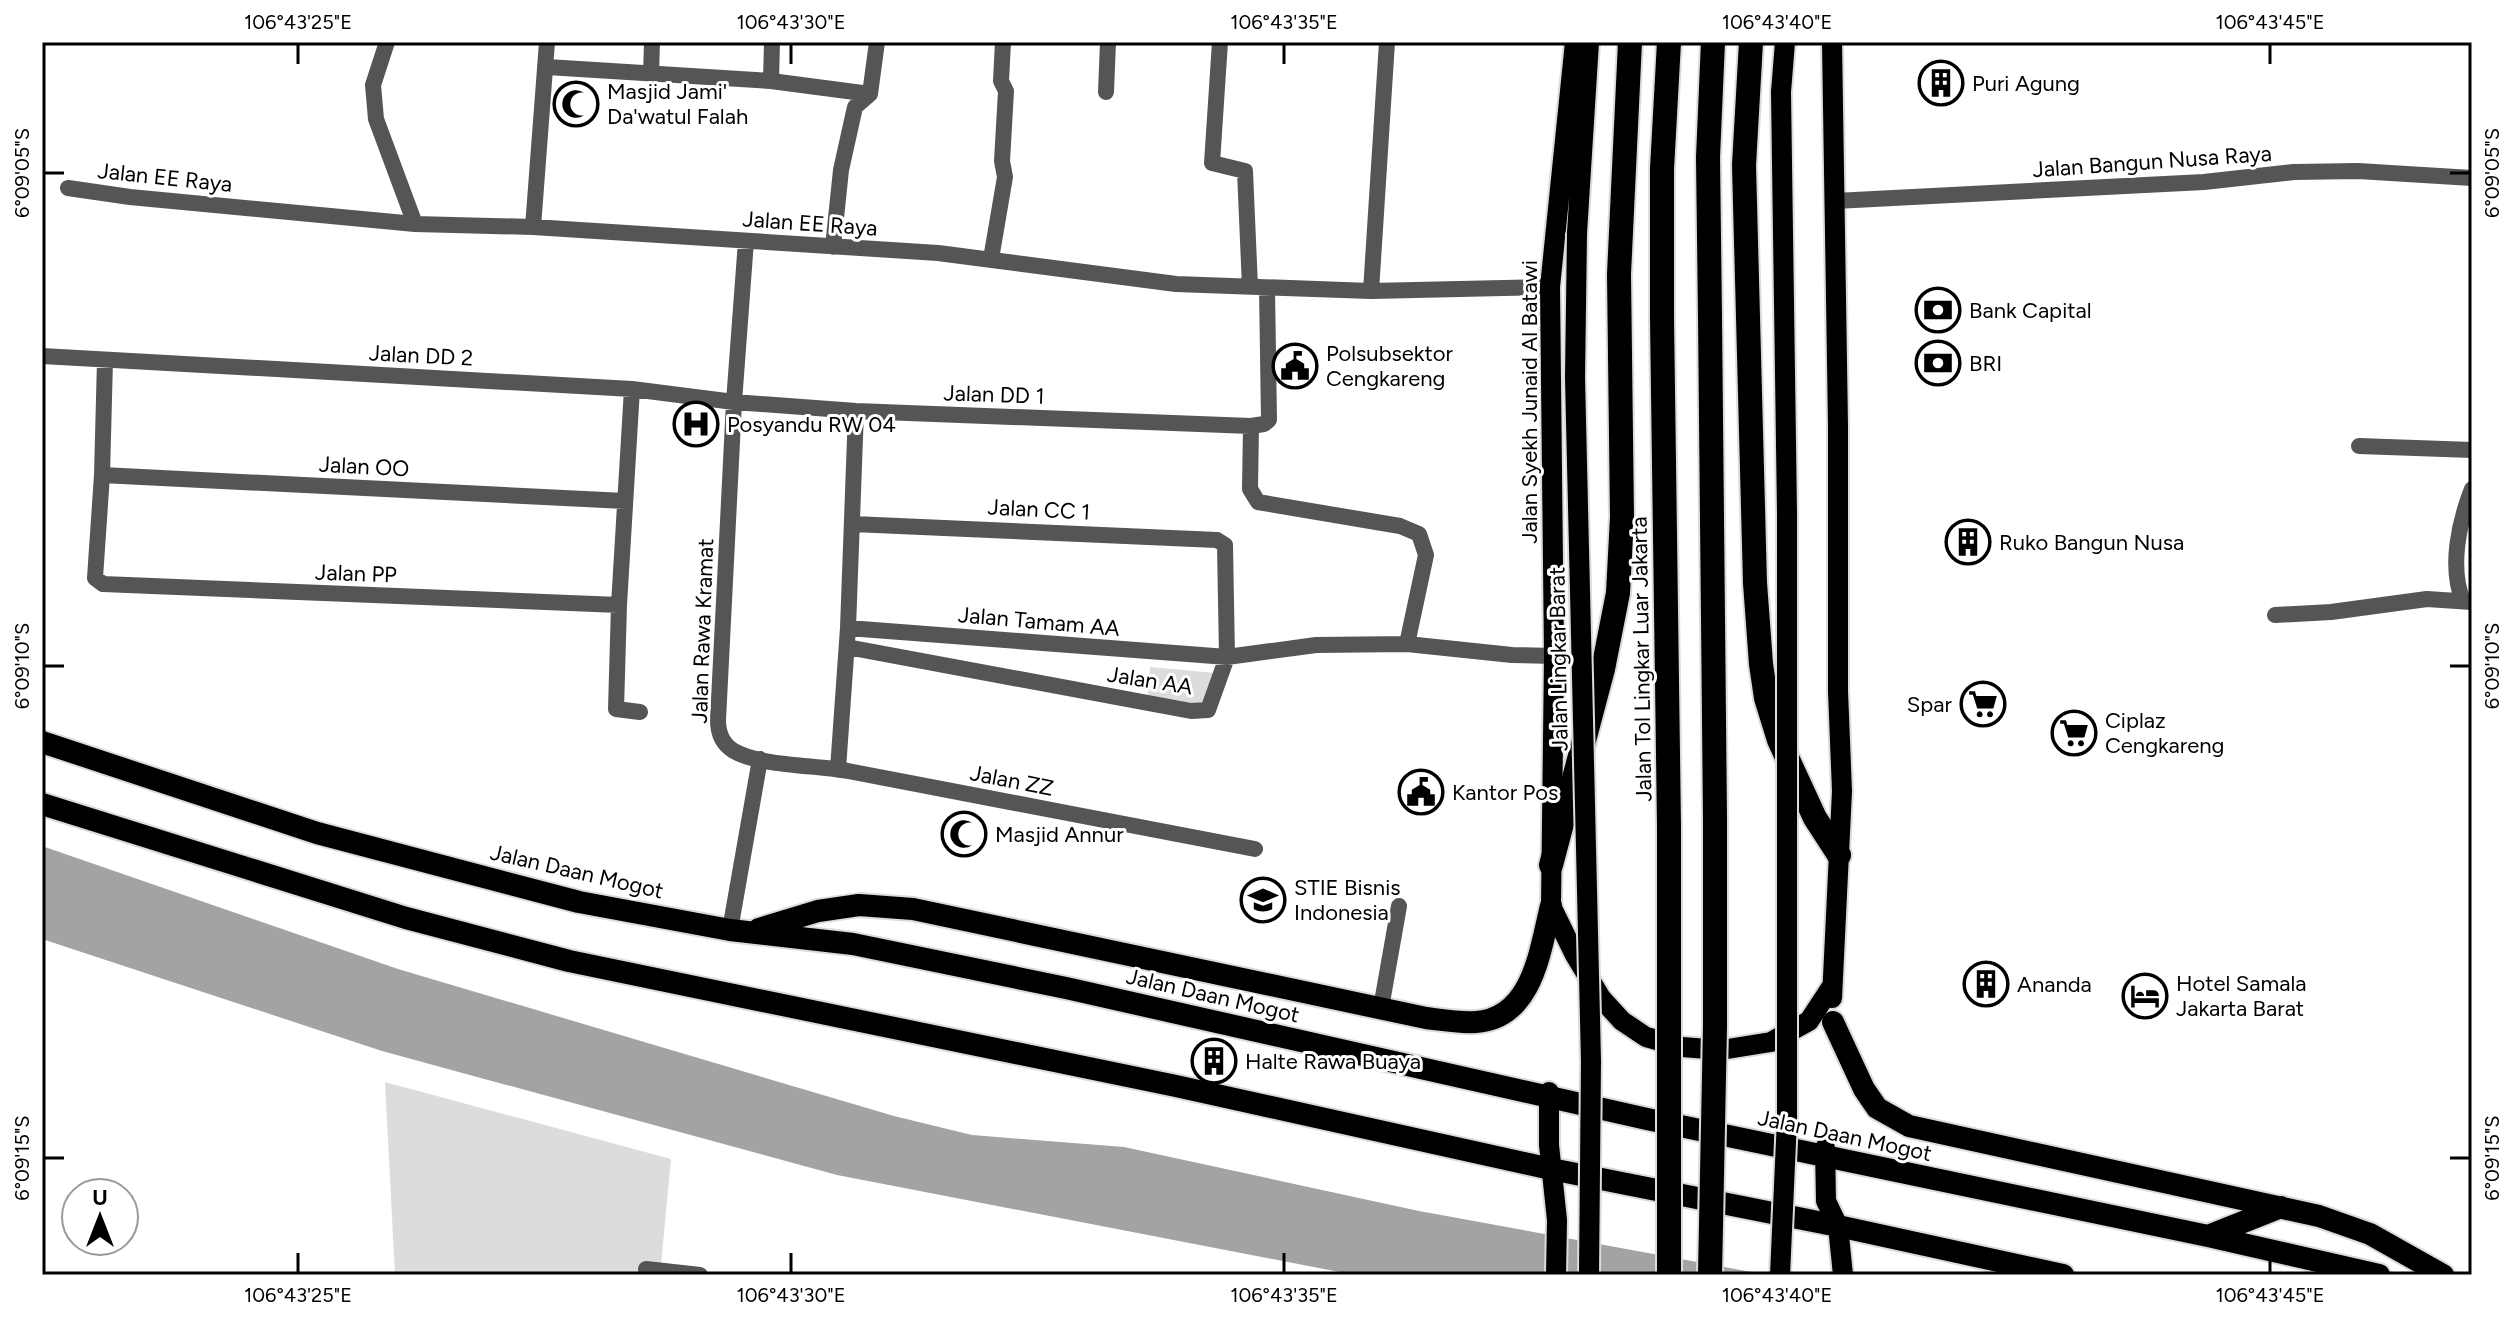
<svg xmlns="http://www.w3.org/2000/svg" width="2514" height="1317" viewBox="0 0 2514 1317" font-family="Figtree,sans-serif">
	<rect width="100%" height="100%" fill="#fff"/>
	<path fill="#dcdcdc" d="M1150,667L1216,673L1213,707L1147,701Z
		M385,1082L671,1159L660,1275H395Z"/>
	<path fill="#a3a3a3" d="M42,846L398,969L894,1116L972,1135L1124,1147L1419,1211L1768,1275H1355L837,1175L382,1051L42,939Z"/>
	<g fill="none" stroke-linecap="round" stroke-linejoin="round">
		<g stroke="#dbdbdb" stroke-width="24">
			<path id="primary" d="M1575,42L1550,287L1554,656L1551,906L1575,955L1601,998L1622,1021L1646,1037L1682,1047L1721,1050L1771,1042L1809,1021L1832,986
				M1832,42L1838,426V691L1842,791L1832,998
				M1781,92L1785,42
				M1577,233L1589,42
				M1549,1092V1145L1557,1220L1556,1275
				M1825,1148L1826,1201L1838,1226L1843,1275"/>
		</g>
		<g stroke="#dbdbdb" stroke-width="26">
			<path id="trunk" d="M42,742L317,833L579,902L730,930L853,944L1066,988L1647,1119L2208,1236L2379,1275
				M42,804L406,918L569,961L1176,1086L1551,1169L1838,1226L2063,1275
				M759,929L818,911L859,905L913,909L1426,1018C1442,1020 1459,1023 1476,1022C1533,1018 1540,950 1551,906
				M1833,1022L1864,1089L1877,1108L1909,1126L2319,1216L2370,1234L2443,1275
				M2208,1236L2281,1207"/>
		</g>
		<g stroke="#dbdbdb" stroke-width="28">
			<path id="motorway" d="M1751,42L1744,165L1755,583L1761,664L1766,698L1779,740L1815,818L1839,855
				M1710,317L1708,157L1713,42
				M1662,318V169L1669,42
				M1551,865L1603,669L1618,593L1622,517L1619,274L1630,42"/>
		</g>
		<path stroke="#555" stroke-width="16" d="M387,42L373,85L376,119L415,224
			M1220,42L1212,163L1245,171L1250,287
			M547,67L771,81L870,94
			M651,75L652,42
			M771,81L772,42
			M1106,92L1108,42
			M68,188L130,197L415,224L533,227L938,253L1176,284L1371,291L1550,287
			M533,227L547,42
			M746,241L734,402L718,720C718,733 722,744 734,751C759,766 817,765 848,771C984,797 1119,823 1255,849
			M833,247L841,170L855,107L870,94L877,42
			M991,259L1005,177L1002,161L1006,91L1001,81L1003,42
			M1371,291L1387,42
			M42,356L632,389L734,402L856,411L1251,426L1264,424L1269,420L1267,288
			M105,360L102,475L95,578L103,584L619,605
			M632,389L619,605L616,709L640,712
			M1251,426L1250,489L1258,502L1400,526L1419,534L1426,555L1407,644
			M2359,446L2472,450
			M102,475L625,501
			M2463,601C2449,567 2459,522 2472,489
			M2275,615L2331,612L2427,599L2472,602
			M848,628L1227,657L1316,645L1407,644L1512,655L1554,656
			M847,647L1191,711L1208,710L1227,657L1225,545L1217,540L853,524
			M838,769L848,628L856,411
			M730,930L760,759
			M1381,1008L1399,906
			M646,1269L700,1275"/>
		<path stroke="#555" stroke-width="16" d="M1835,201L2204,182L2294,172L2358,171L2472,178"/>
		<use href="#primary" stroke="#000" stroke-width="20"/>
		<use href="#trunk" stroke="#000" stroke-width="22"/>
		<use href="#motorway" stroke="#000" stroke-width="24"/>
		<g stroke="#dbdbdb" stroke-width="24" stroke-linecap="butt">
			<path id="primary-bridge" d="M1577,233L1575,378L1591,1061L1589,1275
				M1780,1275L1787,1119V514L1781,92"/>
		</g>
		<g stroke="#dbdbdb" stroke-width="28" stroke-linecap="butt">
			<path id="motorway-bridge" d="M1662,318L1669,827V1275
				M1710,1275L1715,1026V820L1710,317"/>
		</g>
		<use href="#primary-bridge" stroke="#000" stroke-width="20"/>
		<use href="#motorway-bridge" stroke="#000" stroke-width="24"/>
	</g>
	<path fill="none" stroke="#000" stroke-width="3" d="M298,44V64M791,44V64M1284,44V64M1777,44V64M2270,44V64M44,173H64M2450,173H2470M44,666H64M2450,666H2470M44,1158H64M2450,1158H2470M298,1253V1273M791,1253V1273M1284,1253V1273M1777,1253V1273M2270,1253V1273"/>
	<defs>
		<g id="building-ring" transform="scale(2.3)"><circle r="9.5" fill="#fff" stroke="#000" stroke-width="1.5"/><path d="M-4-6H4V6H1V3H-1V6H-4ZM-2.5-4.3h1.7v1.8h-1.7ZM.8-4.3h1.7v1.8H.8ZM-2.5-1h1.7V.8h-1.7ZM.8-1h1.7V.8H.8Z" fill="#000"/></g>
		<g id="mosque-ring" transform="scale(2.3)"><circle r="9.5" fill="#fff" stroke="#000" stroke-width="1.5"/><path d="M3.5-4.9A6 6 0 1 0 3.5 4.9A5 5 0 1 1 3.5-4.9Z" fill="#000"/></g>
		<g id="bank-ring" transform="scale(2.3)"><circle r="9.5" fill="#fff" stroke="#000" stroke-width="1.5"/><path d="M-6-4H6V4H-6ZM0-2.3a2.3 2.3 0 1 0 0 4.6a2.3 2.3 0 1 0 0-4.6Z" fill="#000"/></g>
		<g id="civic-ring" transform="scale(2.3)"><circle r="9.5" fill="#fff" stroke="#000" stroke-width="1.5"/><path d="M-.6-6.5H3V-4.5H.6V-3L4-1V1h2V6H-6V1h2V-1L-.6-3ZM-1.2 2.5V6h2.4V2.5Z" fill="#000"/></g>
		<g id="hospital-ring" transform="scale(2.3)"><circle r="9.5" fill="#fff" stroke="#000" stroke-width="1.5"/><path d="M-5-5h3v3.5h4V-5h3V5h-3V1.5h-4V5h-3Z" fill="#000"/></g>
		<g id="supermarket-ring" transform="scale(2.3)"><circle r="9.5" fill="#fff" stroke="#000" stroke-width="1.5"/><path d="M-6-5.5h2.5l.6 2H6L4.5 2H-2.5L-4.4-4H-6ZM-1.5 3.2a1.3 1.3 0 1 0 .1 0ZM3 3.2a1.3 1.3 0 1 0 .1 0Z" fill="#000"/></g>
		<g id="university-ring" transform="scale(2.3)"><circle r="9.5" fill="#fff" stroke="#000" stroke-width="1.5"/><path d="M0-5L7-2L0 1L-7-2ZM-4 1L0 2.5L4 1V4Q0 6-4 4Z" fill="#000"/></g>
		<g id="hotel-ring" transform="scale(2.3)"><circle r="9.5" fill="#fff" stroke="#000" stroke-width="1.5"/><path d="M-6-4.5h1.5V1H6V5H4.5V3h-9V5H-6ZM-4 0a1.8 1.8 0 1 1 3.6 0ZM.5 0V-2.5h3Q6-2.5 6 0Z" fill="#000"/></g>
	</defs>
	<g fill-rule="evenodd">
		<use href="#building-ring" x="1941" y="83"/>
		<use href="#mosque-ring" x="576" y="104"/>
		<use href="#bank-ring" x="1938" y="310"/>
		<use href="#bank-ring" x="1938" y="363"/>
		<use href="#civic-ring" x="1295" y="366"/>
		<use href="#hospital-ring" x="696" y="424"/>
		<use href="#building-ring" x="1968" y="542"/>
		<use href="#supermarket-ring" x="1983" y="704"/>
		<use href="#supermarket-ring" x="2074" y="733"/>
		<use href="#civic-ring" x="1421" y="792"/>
		<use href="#mosque-ring" x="964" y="834"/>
		<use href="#university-ring" x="1263" y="900"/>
		<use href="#building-ring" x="1986" y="984"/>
		<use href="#hotel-ring" x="2145" y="996"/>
		<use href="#building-ring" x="1214" y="1061"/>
	</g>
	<g text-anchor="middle" stroke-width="6" stroke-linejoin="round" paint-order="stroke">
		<g font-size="22" fill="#000" stroke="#fff" text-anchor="start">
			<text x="1972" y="91">Puri Agung</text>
			<text x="607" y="99">Masjid Jami'<tspan x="607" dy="25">Da'watul Falah</tspan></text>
			<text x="1969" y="318">Bank Capital</text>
			<text x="1326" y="361">Polsubsektor<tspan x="1326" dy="25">Cengkareng</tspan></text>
			<text x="1969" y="371">BRI</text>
			<text x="727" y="432">Posyandu RW 04</text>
			<text x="1999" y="550">Ruko Bangun Nusa</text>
			<text x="1952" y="712" text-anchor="end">Spar</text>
			<text x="2105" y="728">Ciplaz<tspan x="2105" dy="25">Cengkareng</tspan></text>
			<text x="1452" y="800">Kantor Pos</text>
			<text x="995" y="842">Masjid Annur</text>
			<text x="1294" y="895">STIE Bisnis<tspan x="1294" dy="25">Indonesia</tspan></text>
			<text x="2176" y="991">Hotel Samala<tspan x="2176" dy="25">Jakarta Barat</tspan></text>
			<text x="2017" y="992">Ananda</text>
			<text x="1245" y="1069">Halte Rawa Buaya</text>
		</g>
		<g font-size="22" fill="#000" stroke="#fff">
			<text transform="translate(2152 161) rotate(-4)" y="8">Jalan Bangun Nusa Raya</text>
			<text transform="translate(165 177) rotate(6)" y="8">Jalan EE Raya</text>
			<text transform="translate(810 223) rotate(4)" y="8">Jalan EE Raya</text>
			<text transform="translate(421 355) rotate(3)" y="8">Jalan DD 2</text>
			<text transform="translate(994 394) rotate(2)" y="8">Jalan DD 1</text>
			<text transform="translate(1529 402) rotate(-90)" y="8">Jalan Syekh Junaid Al Batawi</text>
			<text transform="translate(364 466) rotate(3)" y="8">Jalan OO</text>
			<text transform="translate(1039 509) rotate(3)" y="8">Jalan CC 1</text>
			<text transform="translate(356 573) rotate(2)" y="8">Jalan PP</text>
			<text transform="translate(1039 621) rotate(5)" y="8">Jalan Tamam AA</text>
			<text transform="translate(702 631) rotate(-88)" y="8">Jalan Rawa Kramat</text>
			<text transform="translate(1558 659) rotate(-91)" y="8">Jalan Lingkar Barat</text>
			<text transform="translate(1641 659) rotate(-91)" y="8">Jalan Tol Lingkar Luar Jakarta</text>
			<text transform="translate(1150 680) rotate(9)" y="8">Jalan AA</text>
			<text transform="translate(1012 780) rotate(11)" y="8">Jalan ZZ</text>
			<text transform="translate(577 871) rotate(13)" y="8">Jalan Daan Mogot</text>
			<text transform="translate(1213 995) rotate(13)" y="8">Jalan Daan Mogot</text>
			<text transform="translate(1845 1135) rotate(12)" y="8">Jalan Daan Mogot</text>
		</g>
	</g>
	<rect width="2514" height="1317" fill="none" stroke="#ffffff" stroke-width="88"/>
	<g transform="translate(100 1217)"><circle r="38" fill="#ffffff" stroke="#999999" stroke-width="2"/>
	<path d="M0-6L14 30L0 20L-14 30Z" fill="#000000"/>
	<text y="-12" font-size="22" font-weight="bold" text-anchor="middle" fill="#000000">U</text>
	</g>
	<rect x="44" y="44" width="2426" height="1229" fill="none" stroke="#000" stroke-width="3"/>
	<g font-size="20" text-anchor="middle" fill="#000">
		<text x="298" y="29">106°43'25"E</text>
		<text x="791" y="29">106°43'30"E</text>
		<text x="1284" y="29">106°43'35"E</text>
		<text x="1777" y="29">106°43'40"E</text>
		<text x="2270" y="29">106°43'45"E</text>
		<text transform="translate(22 173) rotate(-90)" y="7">6°09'05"S</text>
		<text transform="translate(2492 173) rotate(-90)" y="7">6°09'05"S</text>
		<text transform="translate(22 666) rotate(-90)" y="7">6°09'10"S</text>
		<text transform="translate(2492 666) rotate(-90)" y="7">6°09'10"S</text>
		<text transform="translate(22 1158) rotate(-90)" y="7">6°09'15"S</text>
		<text transform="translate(2492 1158) rotate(-90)" y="7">6°09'15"S</text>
		<text x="298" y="1302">106°43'25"E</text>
		<text x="791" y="1302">106°43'30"E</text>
		<text x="1284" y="1302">106°43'35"E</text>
		<text x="1777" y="1302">106°43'40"E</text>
		<text x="2270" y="1302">106°43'45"E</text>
	</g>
</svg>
